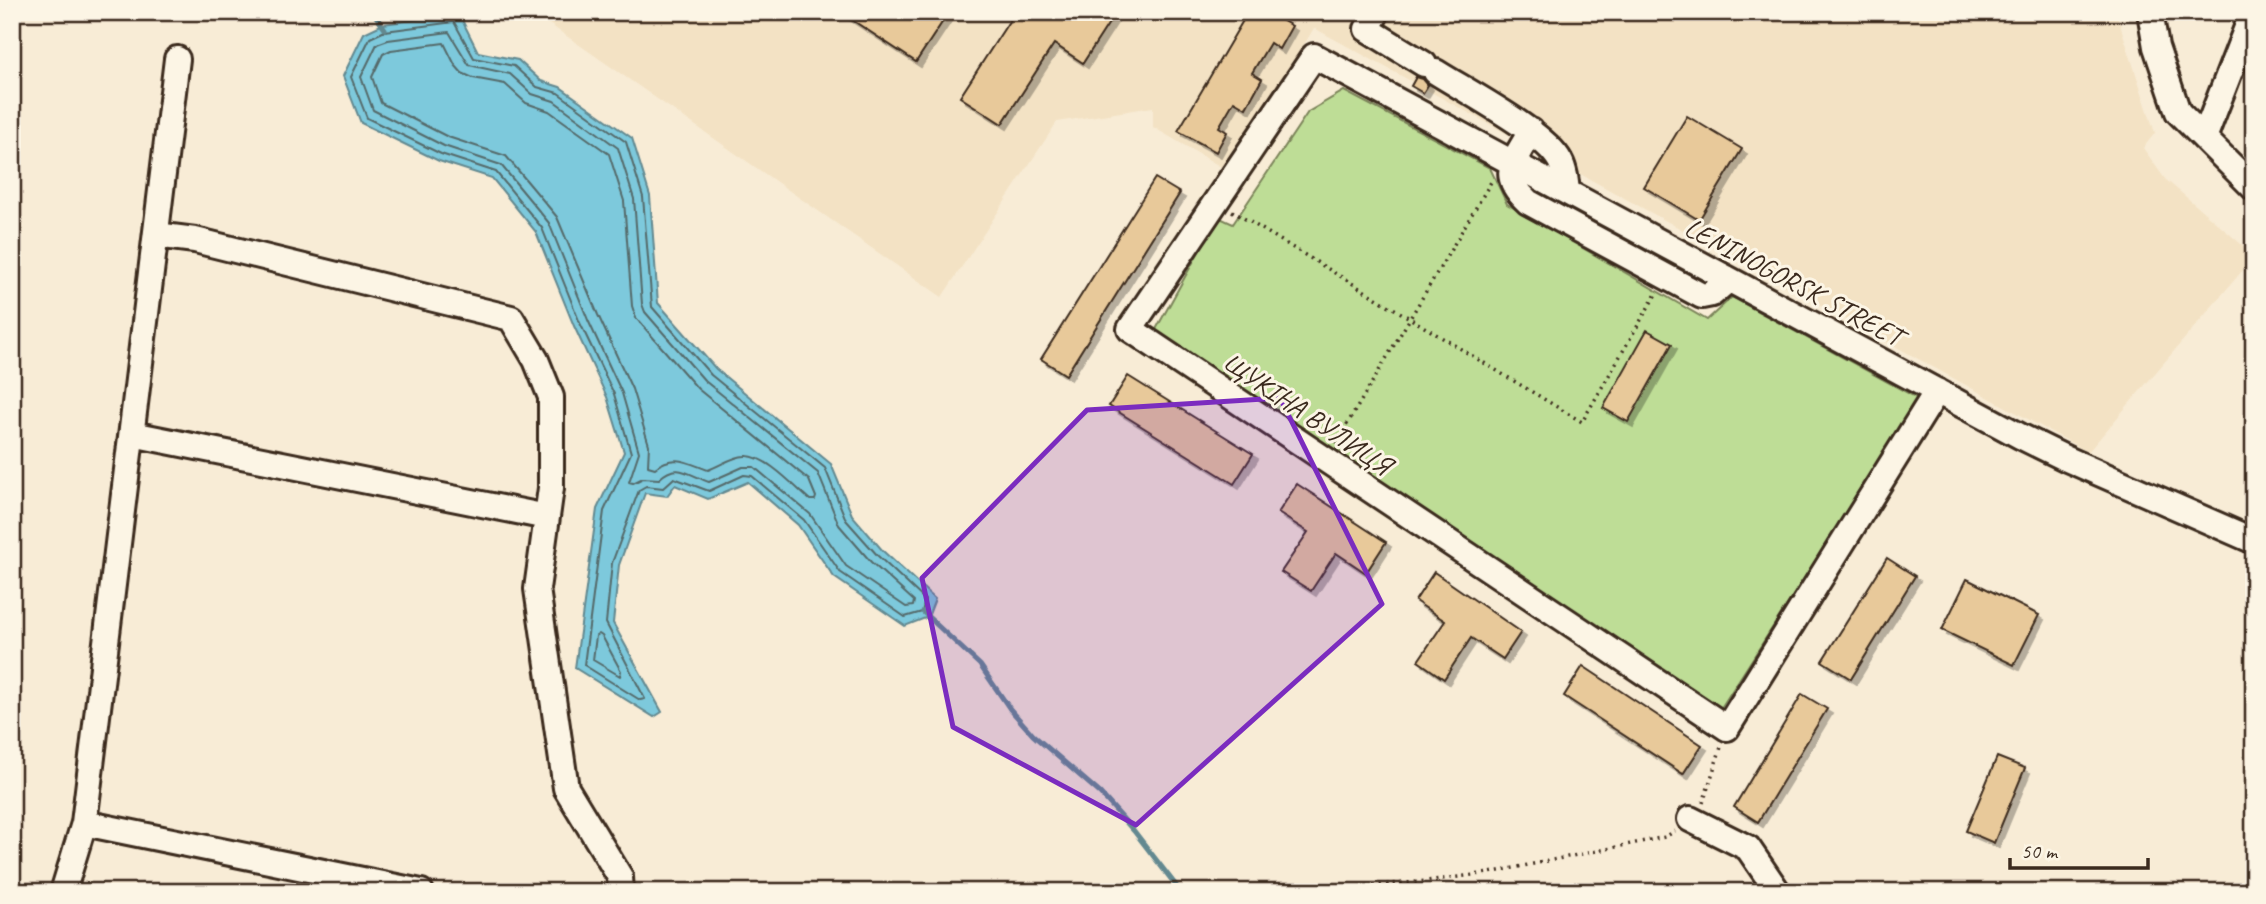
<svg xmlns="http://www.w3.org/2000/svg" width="2266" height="904" viewBox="0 0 2266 904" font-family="Caveat,sans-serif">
	<defs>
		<filter id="shadow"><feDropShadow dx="5" dy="5" stdDeviation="0" flood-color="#0004"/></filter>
	</defs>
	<rect width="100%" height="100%" fill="#f8ecd6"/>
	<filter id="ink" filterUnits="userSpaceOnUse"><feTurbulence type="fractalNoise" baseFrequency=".0143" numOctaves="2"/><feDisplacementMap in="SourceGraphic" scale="14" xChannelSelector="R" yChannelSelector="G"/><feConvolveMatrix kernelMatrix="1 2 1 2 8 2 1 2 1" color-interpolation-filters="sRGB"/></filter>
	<g filter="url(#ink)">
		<path fill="#f3e2c4" d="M532,12H2116L2155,133L2143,148L2165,179L2254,255V257L2088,452L1314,28L1228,171L1153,127V107L1057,122L942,297Z"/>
		<path fill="#bedd96" stroke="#7c845a" stroke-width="2" d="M1344,91L1490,168L1507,204L1707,320L1732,297L1919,399L1719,711L1154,333L1218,217L1233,224L1308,112Z"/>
		<path fill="#7dc9dc" stroke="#638990" stroke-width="2" d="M459,14L478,52L518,60L541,81L560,87L632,138L650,196L658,303L716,369L831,464L852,515L883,551L935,599L928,617L905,626L834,577L798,525L748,482L708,499L675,485L667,496L645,493L619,565L613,623L662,712L654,717L575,668L597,509L624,452L607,397L574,326L536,232L492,178L439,161L361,123L343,76L364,33L383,24Z"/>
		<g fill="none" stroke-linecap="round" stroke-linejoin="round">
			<path stroke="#556a6a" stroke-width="2" d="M454,22L474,58L514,66L537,87L558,93L626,142L643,197L652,307L711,375L825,468L846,520L878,556L925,600L922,612L905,617L840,572L804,520L752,476L744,475L709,491L674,478L663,488L646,486L639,490L612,563L606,623L645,699L640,700L584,665L604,511L631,453L614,394L580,323L542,228L496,172L441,154L367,118L351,77L370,38L385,31Z
				M449,32L469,65L510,74L532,94L554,101L618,148L634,199L642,304L645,312L705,381L818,473L839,525L871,562L914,601L913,606L906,607L846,566L810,514L754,467H743L709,482C689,475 677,461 659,479L643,478L633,483L629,482L639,452L622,393L588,320L549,223L501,165L444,146L373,110L361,77L377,44L388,40Z
				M444,43L455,65L462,73L473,78L505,84L526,103L549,111L609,154L624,201L632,306L636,318L698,389L809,480L816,497L815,500H810C795,487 765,454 745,456C733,456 720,466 708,470C688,463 674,453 655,468L648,466L649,445L632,389L598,315L557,217L506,156L448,137L381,103L372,77L383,54L391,50Z
				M599,634L602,636L621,671L620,676L593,660L596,636Z"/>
			<path stroke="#638990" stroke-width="5" d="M373,12L385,29
				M923,612L980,665L1010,709L1033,735L1100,793L1134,831L1181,892"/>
		</g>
		<path fill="#e8c99a" stroke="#3b2a1e" stroke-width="2" filter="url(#shadow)" d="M840,12H949L916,62Z
			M1015,12H1116L1083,63L1054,44L1002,124L960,97Z
			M1248,12H1267L1292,26L1279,49L1270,43L1252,73L1262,79L1246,108L1234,101L1219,127L1227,132L1216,152L1178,131Z
			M1416,77L1423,79L1428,85L1423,93L1411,86Z
			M1687,116L1742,149L1699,220L1644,187Z
			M1155,178L1180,193L1066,375L1041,359Z
			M1647,330L1672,344L1628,422L1603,408Z
			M1128,376L1253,454L1234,484L1109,406Z
			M1297,484L1386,542L1366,573L1336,553L1311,591L1281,572L1308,532L1278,513Z
			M1887,558L1915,576L1851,679L1822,661Z
			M1434,572L1521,632L1503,659L1471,638L1444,679L1418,661L1445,621L1415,601Z
			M1967,579L2039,615L2014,665L1942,630Z
			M1583,666L1702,745L1683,774L1564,696Z
			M1802,694L1827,709L1758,822L1734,807Z
			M1997,757L2025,768L1994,843L1966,831Z"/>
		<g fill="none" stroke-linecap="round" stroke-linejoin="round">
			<g stroke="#3b2a1e" stroke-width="30">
				<path id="minor" d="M1377,12L1367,29L1424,64
					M2150,12L2156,47L2178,112L2254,188
					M177,59L84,823L421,892
					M1436,72C1464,90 1546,133 1560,161C1565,170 1566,182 1567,192
					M1531,131C1514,162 1498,174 1528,202L1702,296L1712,294L1728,280
					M2204,138L2253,12
					M156,235L195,240L511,318L536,360L551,397V488L537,589L566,788L620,877L621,892
					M1937,391L1727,728L1130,329L1314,56L2020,436L2067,459L2254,541
					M132,434L547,517
					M1690,819L1748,848L1778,892
					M63,892L84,823"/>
			</g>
			<path stroke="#3b2a1e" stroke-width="3.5" stroke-dasharray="2 5" stroke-linecap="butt" d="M1232,211L1582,422L1656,294
				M1336,443L1491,182
				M1703,803L1721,747
				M1289,892L1418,882L1489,873L1665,837L1675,831"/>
			<use href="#minor" stroke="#fcf5e5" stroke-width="24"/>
		</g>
	</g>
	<path fill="#7b2cbf" fill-opacity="0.2" stroke="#7b2cbf" stroke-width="5" stroke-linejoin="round" d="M1280,398L1382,604L1136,825L953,727L922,578L1087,410Z"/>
	<g text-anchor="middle" stroke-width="6" stroke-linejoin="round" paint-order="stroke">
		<g font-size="28" fill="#3b2a1e" stroke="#fcf5e5">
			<text transform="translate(1794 281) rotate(28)" y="10">LENINOGORSK STREET</text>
			<text transform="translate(1308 413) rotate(34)" y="10">ЩУКІНА ВУЛИЦЯ</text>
		</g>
	</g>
	<rect width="2266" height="904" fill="none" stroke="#fcf5e5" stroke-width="42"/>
	<rect x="21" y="21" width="2224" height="862" fill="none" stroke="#3b2a1e" stroke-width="2.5" filter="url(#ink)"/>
	<path d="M2010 858v10h138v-10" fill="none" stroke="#3b2a1e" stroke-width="3.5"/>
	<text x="2021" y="858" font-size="21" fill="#3b2a1e" stroke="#fcf5e5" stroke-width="5" paint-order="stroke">50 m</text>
</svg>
